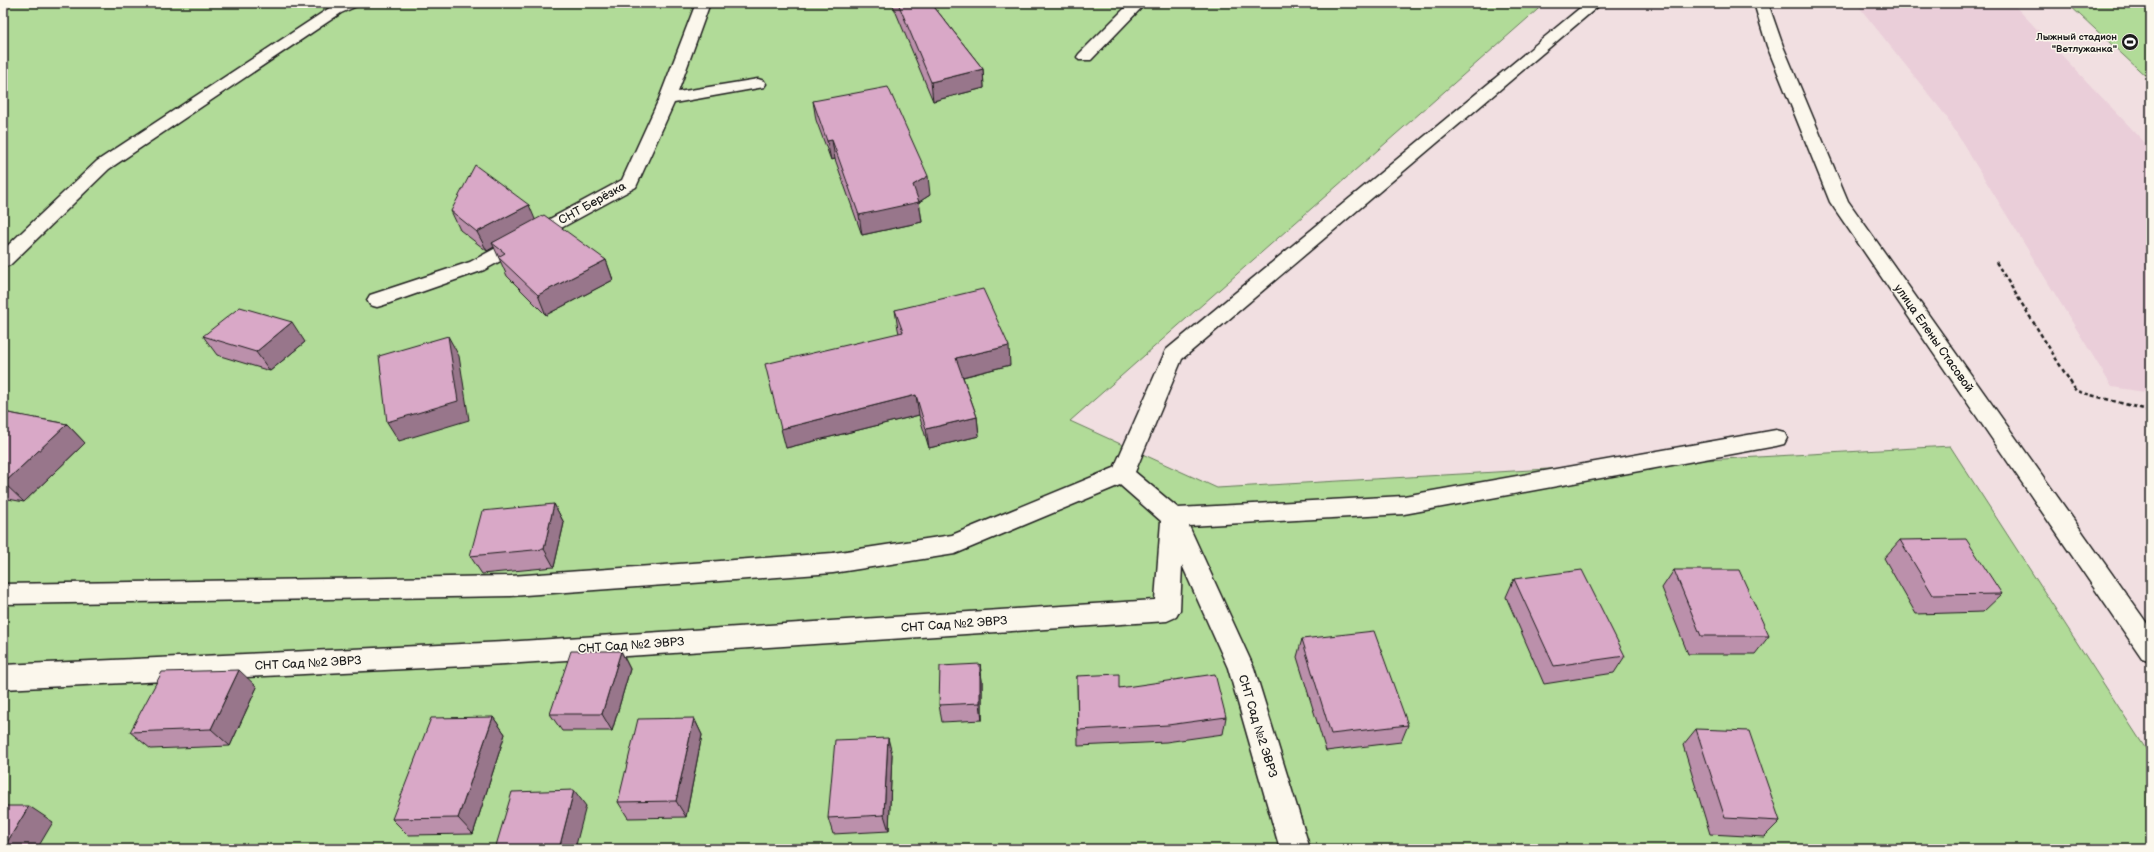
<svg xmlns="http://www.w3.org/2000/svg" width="2154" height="852" viewBox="0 0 2154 852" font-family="'Balsamiq Sans',sans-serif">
	<rect width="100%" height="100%" fill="#f1dfe1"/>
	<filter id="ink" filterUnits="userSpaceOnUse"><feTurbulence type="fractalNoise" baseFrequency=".025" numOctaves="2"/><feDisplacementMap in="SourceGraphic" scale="8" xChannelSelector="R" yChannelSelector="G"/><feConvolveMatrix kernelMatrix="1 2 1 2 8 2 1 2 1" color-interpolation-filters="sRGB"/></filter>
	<g filter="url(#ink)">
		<path fill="#eaced9" d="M1856,3H2012L2151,149V393L2112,387L1946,116Z"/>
		<path fill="#b1db98" stroke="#667c5a" d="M3,3H1545L1070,421L1217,488L1950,446L2151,757V849H3Z
			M2067,3H2151V81Z"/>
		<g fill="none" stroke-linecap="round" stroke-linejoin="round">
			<g stroke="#1c1c1c" stroke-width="3">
				<path id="minor" d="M339,3H359L357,6L341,13L109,169L10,265L3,267V250L97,161L331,7Z
					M696,3H710L678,92L758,79L764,81L766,84L764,87L674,103L636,187L484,270L384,305L377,307L370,305L367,300L370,295L470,262L622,180L659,99Z
					M1130,3H1146L1091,60H1079L1077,57L1079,54Z
					M1586,3H1602L1182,359L1135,472L1178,508L1404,496L1776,430L1784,432L1787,438L1784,444L1776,446L1404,514L1189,526L1254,668L1310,849H1280L1228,668L1182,565L1180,610L1176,617L1167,621L505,664L3,689V665L505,642L1155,600L1161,521L1120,485L955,554L833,573L511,596L3,604V584L511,576L833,553L952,535L1114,468L1166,350Z"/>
			</g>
			<g stroke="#1c1c1c" stroke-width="3">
				<path id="major" d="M1754,3H1768L1783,46L1848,201L2151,629V661L2142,658L1830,202L1767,46Z"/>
			</g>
			<path stroke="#1c1c1c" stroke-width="2.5" stroke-dasharray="4 3" stroke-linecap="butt" d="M1996,262L2076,391L2151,411"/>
			<use href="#minor" fill="#fbf7ec" fill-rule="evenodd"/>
			<use href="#major" fill="#fbf7ec" fill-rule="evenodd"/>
		</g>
		<path fill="#bb90ab" stroke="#1c1c1c" d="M892,3H931L983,69L984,88L933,101Z
			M813,101L930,195L919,202L922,222L862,235L835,159L831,160L816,120Z
			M451,211L536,220L606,260L613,280L546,315L507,276L494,247L487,251L460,230Z
			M895,310L1010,365L963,377L977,417L979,436L929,448L919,415L786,448L899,333L898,329Z
			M203,336L305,342L270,371L217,355Z
			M3,412L67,424L85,443L24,502L3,498Z
			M554,504L564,523L554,567L482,574L470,556Z
			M1900,540L2002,594L1983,612L1916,614L1884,558Z
			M1674,570L1769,636L1755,654H1688L1662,588Z
			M1514,579L1625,656L1614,673L1544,684L1506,597Z
			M1302,639L1408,725L1401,742L1326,751L1297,657Z
			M621,651L630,669L612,731H562L550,714Z
			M980,664L982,681V720L942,722L939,705Z
			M1077,676L1119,688L1226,717L1223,734L1166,742L1078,746Z
			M257,687L230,746L151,749L130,732Z
			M493,717L505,734L473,834L408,835L392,819Z
			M694,718L702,735L686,817L628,818L618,802Z
			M1696,729L1780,821L1764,837L1710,834L1683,745Z
			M892,754L889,831L833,834L828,818Z"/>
		<path fill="#98768b" stroke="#1c1c1c" d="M983,69L984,88L933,101L931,82Z
			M832,140L835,159L831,160L827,141Z
			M928,176L930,195L919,202L922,222L862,235L859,215L913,185Z
			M529,205L537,224L492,243L494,247L487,251L477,232Z
			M606,260L613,280L546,315L538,295Z
			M292,322L305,342L270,371L256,352Z
			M448,336L459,356L469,420L399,441L387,422Z
			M1009,346L1010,365L958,378L956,358Z
			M916,395L919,415L786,448L781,429Z
			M977,417L979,436L929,448L926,429Z
			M67,424L85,443L24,502L4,483Z
			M554,504L564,523L554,567L544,549Z
			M621,651L630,669L612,731L602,714Z
			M980,664L982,681V720L980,703Z
			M239,670L257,687L230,746L211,729Z
			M493,717L505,734L473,834L458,818Z
			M694,718L702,735L686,817L676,801Z
			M888,738L892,754L889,831L884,815Z
			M574,790L586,806L575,849H559Z
			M29,806L53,822L37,849H3Z"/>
		<path fill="#d9a8c7" stroke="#1c1c1c" d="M898,3H931L983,69L931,82Z
			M888,87L928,176L913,185L919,202L859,215L832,140L827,141L813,101Z
			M475,165L529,205L477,232L451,211Z
			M544,215L606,260L538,295L498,257L505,253L492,243Z
			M983,289L1009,346L956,358L977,417L926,429L916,395L781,429L765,364L903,332L895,310Z
			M240,307L292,322L256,352L203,336Z
			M448,336L458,401L387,422L379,356Z
			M3,412L67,424L4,483H3Z
			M554,504L544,549L470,556L482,511Z
			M1966,539L2002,594L1933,595L1900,540Z
			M1582,570L1625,656L1554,666L1514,579Z
			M1674,570H1739L1769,636H1701Z
			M1374,631L1408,725L1331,734L1302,639Z
			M571,651H621L602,714H550Z
			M980,664V703L939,705L940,666Z
			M239,670L211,729L130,732L162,672Z
			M1119,674V688L1215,674L1226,717L1168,725L1078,730L1077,676Z
			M493,717L458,818L392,819L431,718Z
			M694,718L676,801L618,802L638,719Z
			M1696,729L1749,731L1780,821L1725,818Z
			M888,738L884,815L828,818L835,740Z
			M574,790L559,849H495L512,792Z
			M3,806H29L3,849Z"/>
	</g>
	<defs>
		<g id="stadium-disc" transform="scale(0.9)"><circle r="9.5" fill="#1c1c1c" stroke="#fbf7ec"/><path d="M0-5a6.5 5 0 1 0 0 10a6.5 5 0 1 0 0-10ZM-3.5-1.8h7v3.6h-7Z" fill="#fff"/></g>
	</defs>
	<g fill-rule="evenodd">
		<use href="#stadium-disc" x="2130" y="42"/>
	</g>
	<g text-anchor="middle" stroke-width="3" stroke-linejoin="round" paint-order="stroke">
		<g font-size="10" font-weight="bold" fill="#1c1c1c" stroke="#fbf7ec" text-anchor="end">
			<text x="2117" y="40">Лыжный стадион<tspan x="2117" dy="12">"Ветлужанка"</tspan></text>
		</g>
		<g font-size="12" fill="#1c1c1c" stroke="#fbf7ec">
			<text transform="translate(592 203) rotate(-29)" y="4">СНТ Берёзка</text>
			<text transform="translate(1934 338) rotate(55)" y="4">улица Елены Стасовой</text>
			<text transform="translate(954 624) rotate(-4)" y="4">СНТ Сад №2 ЭВРЗ</text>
			<text transform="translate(631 645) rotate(-4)" y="4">СНТ Сад №2 ЭВРЗ</text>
			<text transform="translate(308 663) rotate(-3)" y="4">СНТ Сад №2 ЭВРЗ</text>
			<text transform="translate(1258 726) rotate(73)" y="4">СНТ Сад №2 ЭВРЗ</text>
		</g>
	</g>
	<rect width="2154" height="852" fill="none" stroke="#fbf7ec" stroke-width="16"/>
	<rect x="8" y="8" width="2138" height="836" fill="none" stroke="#1c1c1c" stroke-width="1.5" filter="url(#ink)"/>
</svg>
